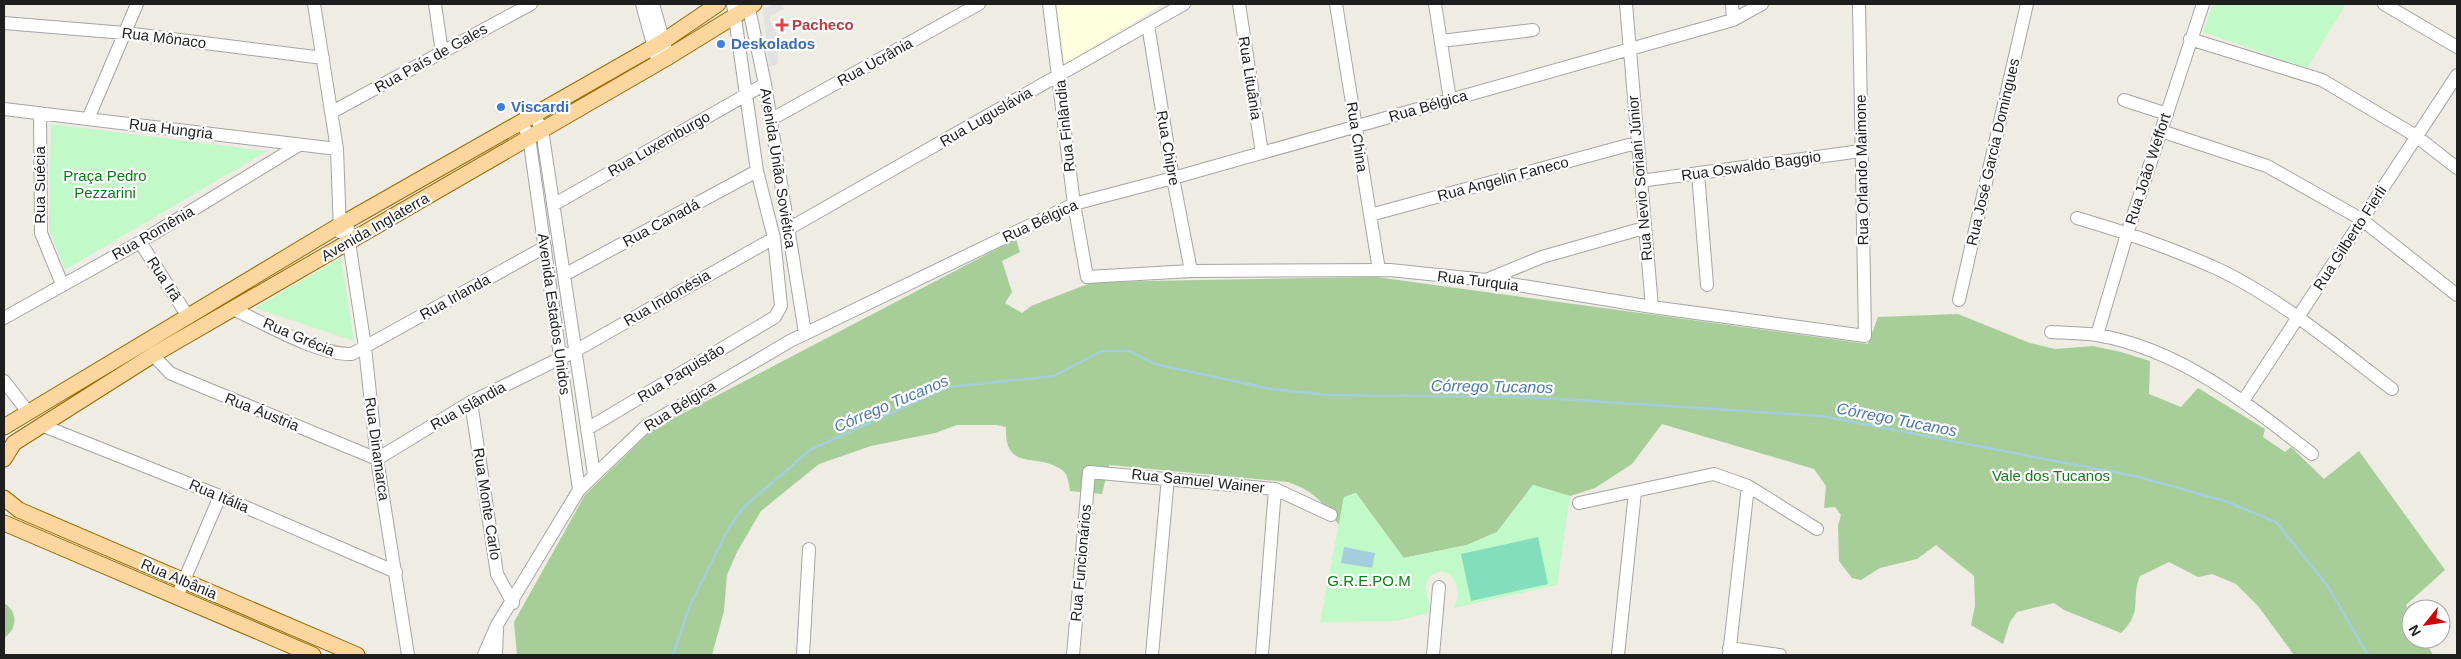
<svg xmlns="http://www.w3.org/2000/svg" width="2461" height="659" viewBox="0 0 2461 659" font-family="Helvetica,sans-serif">
	<rect width="100%" height="100%" fill="#efece4"/>
	<path fill="#feffde" d="M1056,4H1163L1065,65Z"/>
	<path fill="#a7ce99" d="M1016,239L1020,252L1002,261L1012,292L1005,303L1022,313L1031,306L1093,282L1376,277L1868,344L1878,317L1958,314L2030,343L2055,349L2093,346L2121,352L2150,361L2149,394L2181,407L2198,388L2265,429L2263,437L2285,452L2291,447L2324,479L2359,451L2445,570L2406,605L2411,615V639H2424L2433,655H2294L2258,606L2236,584L2212,574L2198,577L2169,562L2140,576C2130,600 2144,611 2121,633L2064,610L2054,603L2017,612L2010,622L2003,644L1971,625L1975,606L1974,576L1936,545L1917,559L1880,568L1861,580L1852,578L1839,561L1838,526L1841,515L1835,507L1824,508L1826,486L1814,469L1662,424L1632,464L1595,488L1570,496L1533,485L1497,532L1467,545L1403,558L1356,493L1344,497L1339,525C1322,502 1316,492 1288,482L1109,465L1102,494L1070,491C1069,484 1068,474 1062,470C1038,452 1004,473 1006,427L997,425H957L935,433L871,446L819,464L761,511L737,552L727,575L724,611L712,655H517L514,622L585,495L653,429Z
		M4,603C18,612 18,628 4,638Z"/>
	<path fill="#c2f9c8" d="M2213,4H2346L2307,68L2203,32Z
		M51,124L267,151L65,270L49,229Z
		M341,258L354,341L255,308Z
		M1533,485L1570,496L1557,585L1454,608C1461,592 1459,576 1441,571C1418,577 1427,596 1433,612L1396,621L1320,622L1344,497L1356,493L1404,558L1467,545L1497,532Z"/>
	<path fill="#83debe" d="M1538,537L1548,584L1471,601L1461,554Z"/>
	<path fill="#e2e2e2" d="M774,4H781L784,9L770,16V21L783,48L778,51V64L769,67L763,9Z"/>
	<path fill="#a5cedd" d="M1344,547L1375,553L1372,568L1341,563Z"/>
	<g fill="none" stroke-linecap="round" stroke-linejoin="round">
		<path stroke="#a5cedd" stroke-width="2.5" d="M673,655L690,605L728,529L745,506L810,450L948,387L1054,376L1102,351H1129L1155,364L1271,389L1329,395L1529,397L1822,416L2139,477L2225,501L2276,522L2327,585L2368,655"/>
		<g stroke="#a5a5a5" stroke-width="14">
			<path id="minor" d="M314,4L337,149L340,232
				M435,4L442,53
				M642,4L658,63
				M653,4L668,57
				M748,4L765,84L805,333
				M1049,4L1074,204L1087,277L1191,271L1390,270L1486,280L1652,307L1865,336L1859,4
				M1239,4L1262,153
				M1336,4L1379,270
				M1435,4L1450,100
				M1626,4L1652,307
				M1732,4L1733,20
				M2384,4L2457,47
				M4,23L125,33L323,58
				M1148,25L1173,178L1191,271
				M2190,39L2322,80L2416,136L2457,168
				M1441,41L1533,30
				M2124,100L2167,114
				M4,109L337,149
				M332,112L531,4
				M40,113L41,233L62,284
				M535,116L542,130L594,474
				M88,119L137,4
				M770,120L979,4
				M522,123L529,137L579,490
				M2161,131L2267,166L2361,219L2457,295
				M1698,173L1707,285
				M1640,181L1861,151
				M553,205L765,84
				M1370,215L1636,143
				M2077,218C2125,232 2174,249 2220,270C2282,300 2337,347 2392,389
				M340,225L347,227L351,235L349,242L365,347L377,459L408,655
				M788,229L1184,4
				M140,242L187,315
				M564,275L757,171
				M1486,280L1542,257L1644,228
				M1959,300L2027,4
				M233,309C264,323 320,356 352,354L545,247
				M4,318L140,242L299,145
				M2051,332C2066,333 2082,333 2097,335C2180,349 2248,404 2312,454
				M2097,335L2127,234L2203,4
				M153,355L170,373L179,377L377,459L471,402L575,351L774,238
				M4,381L28,412
				M2243,401L2457,75
				M471,402L497,574L513,603
				M41,425L220,496L396,572
				M587,429L775,317L781,306L774,238L757,171L733,4
				M1579,503L1714,474L1748,486L1817,529
				M177,597L220,496
				M1729,648L1780,655
				M484,655L497,625L579,490L646,426L790,341L1074,204L1173,178L1733,20L1762,4
				M496,655L497,630
				M803,655L809,549
				M1073,655L1089,472L1275,489L1331,515
				M1152,655L1168,477
				M1262,655L1275,489
				M1433,655L1439,587
				M1618,655L1635,492
				M1729,655L1748,486"/>
		</g>
		<g stroke="#986a01" stroke-width="17">
			<path id="major" d="M4,427L340,225L662,42L718,4
				M4,459L14,443L153,355L665,59L754,4
				M4,498L19,510L357,655
				M4,523L313,655"/>
		</g>
		<use href="#minor" stroke="#fff" stroke-width="12"/>
		<use href="#major" stroke="#fbd69e" stroke-width="15"/>
	</g>
	<path fill="#e0444e" stroke="#fff" stroke-width="2" d="M779.5 17.5h5v5h5v5h-5v5h-5v-5h-5v-5h5z"/>
	<g fill="#3f7fe0" stroke="#fff" stroke-width="2">
		<circle cx="721" cy="44" r="5"/>
		<circle cx="501" cy="107" r="5"/>
	</g>
	<g text-anchor="middle" stroke-width="4.5" stroke-linejoin="round" paint-order="stroke">
		<g font-size="15" font-weight="bold" fill="#be3a42" stroke="#fff" text-anchor="start">
			<text x="792" y="30">Pacheco</text>
		</g>
		<g font-size="15" fill="#1e1e1e" stroke="#fff">
			<text transform="translate(164 38) rotate(7)" y="5">Rua Mônaco</text>
			<text transform="translate(431 58) rotate(-29)" y="5">Rua País de Gales</text>
			<text transform="translate(875 62) rotate(-29)" y="5">Rua Ucrânia</text>
			<text transform="translate(1250 78) rotate(81)" y="5">Rua Lituânia</text>
			<text transform="translate(1428 106) rotate(-16)" y="5">Rua Bélgica</text>
			<text transform="translate(986 117) rotate(-30)" y="5">Rua Luguslávia</text>
			<text transform="translate(1065 126) rotate(-96)" y="5">Rua Finlândia</text>
			<text transform="translate(171 129) rotate(7)" y="5">Rua Hungria</text>
			<text transform="translate(1357 137) rotate(81)" y="5">Rua China</text>
			<text transform="translate(659 144) rotate(-30)" y="5">Rua Luxemburgo</text>
			<text transform="translate(1168 148) rotate(80)" y="5">Rua Chipre</text>
			<text transform="translate(1993 152) rotate(-77)" y="5">Rua José Garcia Domingues</text>
			<text transform="translate(1751 166) rotate(-8)" y="5">Rua Oswaldo Baggio</text>
			<text transform="translate(778 168) rotate(81)" y="5">Avenida União Soviética</text>
			<text transform="translate(2148 169) rotate(-72)" y="5">Rua João Weffort</text>
			<text transform="translate(1862 170) rotate(-91)" y="5">Rua Orlando Maimone</text>
			<text transform="translate(1640 178) rotate(-95)" y="5">Rua Nevio Soriani Júnior</text>
			<text transform="translate(1503 179) rotate(-15)" y="5">Rua Angelin Faneco</text>
			<text transform="translate(40 185) rotate(-90)" y="5">Rua Suécia</text>
			<text transform="translate(1040 221) rotate(-25)" y="5">Rua Bélgica</text>
			<text transform="translate(661 223) rotate(-28)" y="5">Rua Canadá</text>
			<text transform="translate(375 227) rotate(-30)" y="5">Avenida Inglaterra</text>
			<text transform="translate(153 233) rotate(-30)" y="5">Rua Romênia</text>
			<text transform="translate(2350 238) rotate(-57)" y="5">Rua Gilberto Fierli</text>
			<text transform="translate(164 279) rotate(57)" y="5">Rua Irã</text>
			<text transform="translate(1478 281) rotate(7)" y="5">Rua Turquia</text>
			<text transform="translate(455 297) rotate(-29)" y="5">Rua Irlanda</text>
			<text transform="translate(667 298) rotate(-30)" y="5">Rua Indonésia</text>
			<text transform="translate(554 314) rotate(82)" y="5">Avenida Estados Unidos</text>
			<text transform="translate(299 337) rotate(23)" y="5">Rua Grécia</text>
			<text transform="translate(681 373) rotate(-31)" y="5">Rua Paquistão</text>
			<text transform="translate(468 406) rotate(-29)" y="5">Rua Islândia</text>
			<text transform="translate(680 406) rotate(-32)" y="5">Rua Bélgica</text>
			<text transform="translate(262 412) rotate(22)" y="5">Rua Áustria</text>
			<text transform="translate(377 449) rotate(82)" y="5">Rua Dinamarca</text>
			<text transform="translate(1198 481) rotate(6)" y="5">Rua Samuel Wainer</text>
			<text transform="translate(219 496) rotate(23)" y="5">Rua Itália</text>
			<text transform="translate(487 504) rotate(81)" y="5">Rua Monte Carlo</text>
			<text transform="translate(1081 563) rotate(-85)" y="5">Rua Funcionários</text>
			<text transform="translate(179 579) rotate(23)" y="5">Rua Albânia</text>
		</g>
		<g font-size="15" font-weight="bold" fill="#366cbe" stroke="#fff" text-anchor="start">
			<text x="731" y="49">Deskolados</text>
			<text x="511" y="112">Viscardi</text>
		</g>
		<g font-size="15" fill="#0c7d19" stroke="#fff">
			<text x="105" y="181">Praça Pedro<tspan x="105" dy="17">Pezzarini</tspan></text>
			<text x="2051" y="481">Vale dos Tucanos</text>
			<text x="1369" y="586">G.R.E.PO.M</text>
		</g>
		<g font-size="16" font-style="italic" fill="#4b79ae" stroke="#fff">
			<text transform="translate(1492 386) rotate(1)" y="6">Córrego Tucanos</text>
			<text transform="translate(891 403) rotate(-23)" y="6">Córrego Tucanos</text>
			<text transform="translate(1897 419) rotate(11)" y="6">Córrego Tucanos</text>
		</g>
	</g>
	<rect width="2461" height="659" fill="none" stroke="#1e1e1e" stroke-width="10"/>
	<g transform="translate(2426 624) rotate(240)"><circle r="24" fill="#ffffff" stroke="#a5a5a5"/>
	<path d="M0-4L9 19L0 12L-9 19Z" fill="#cb0801"/>
	<text y="-8" font-size="14" font-weight="bold" text-anchor="middle" fill="#1e1e1e">N</text>
	</g>
</svg>
